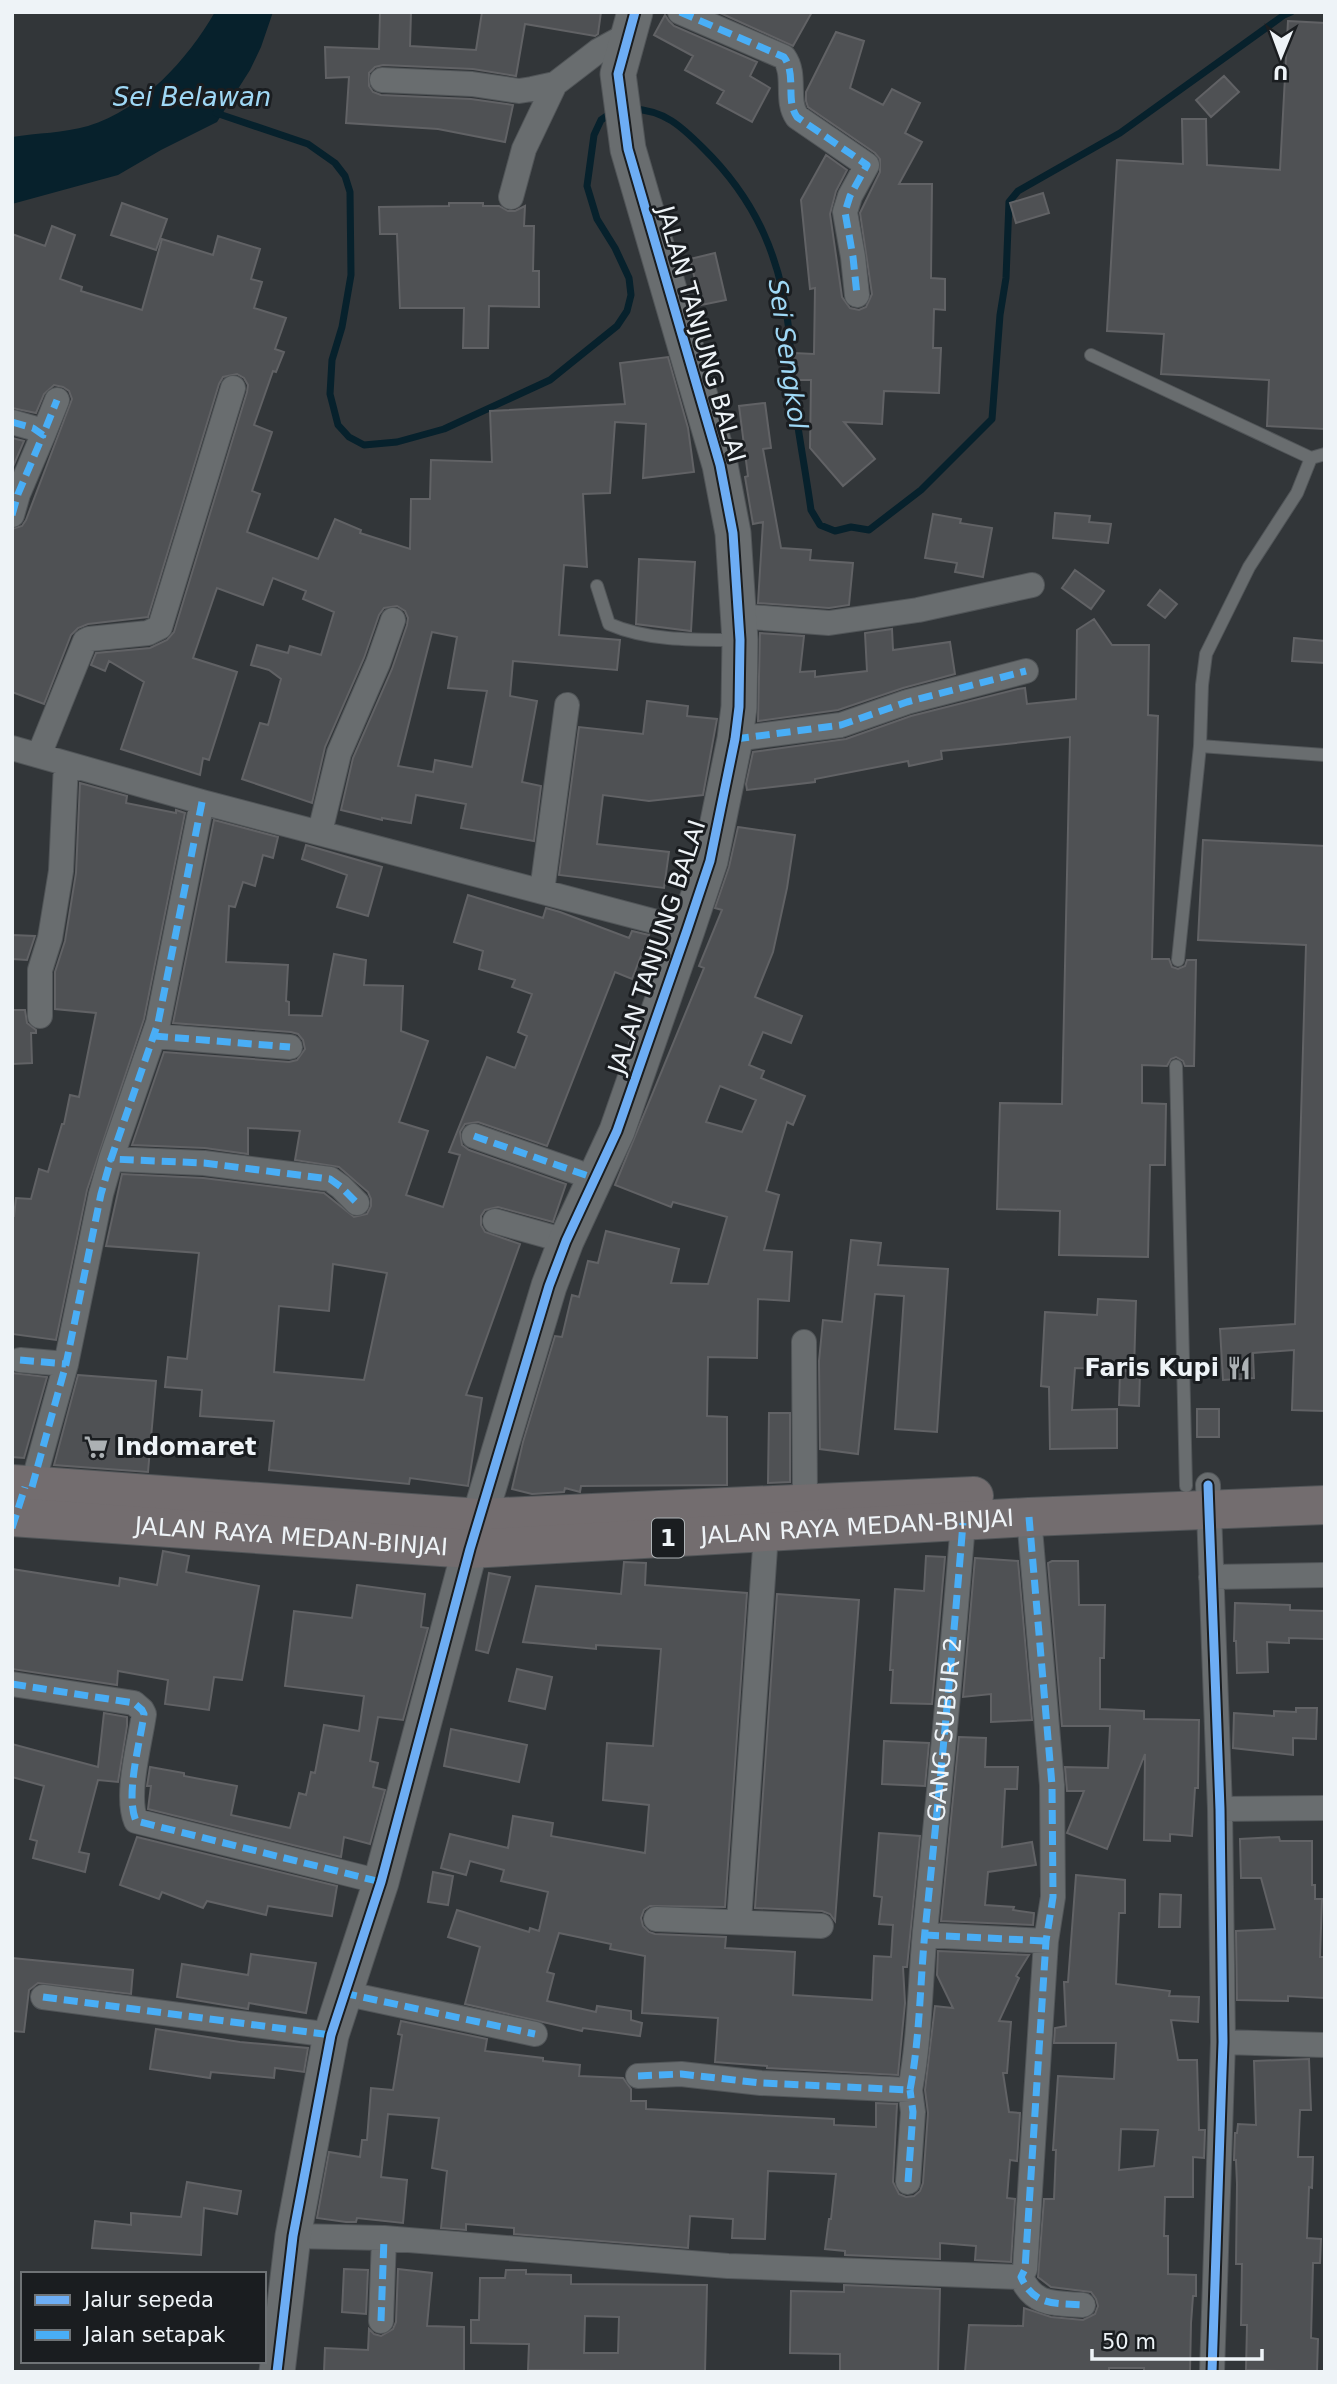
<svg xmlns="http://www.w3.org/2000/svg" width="1337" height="2384" viewBox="0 0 1337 2384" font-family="'DejaVu Sans',sans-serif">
	<rect width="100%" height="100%" fill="#323639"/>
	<path fill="#07212c" d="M215,12H273L261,47L250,70L217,122L161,150L118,175L12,204V137C37,133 64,133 88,126C143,109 187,60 215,12Z"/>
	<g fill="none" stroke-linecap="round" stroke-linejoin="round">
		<path stroke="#07212c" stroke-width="7" d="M632,109C664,110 681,126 703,148C756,200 781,258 789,331C791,354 791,377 794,400C799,437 806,474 811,510L820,525L835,531L851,527L869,530L921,490L992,419L1000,315L1006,278L1009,202L1018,191L1120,133L1284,15L1291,12
			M216,113L308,144L335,163L345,176L350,192L351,275L342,327L332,360L330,394L338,425L349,437L364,445L397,442L444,429L550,380L617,326L627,311L631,295L629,278L615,248L597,219L587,186L594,135L601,120L614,111"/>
	</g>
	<path fill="#4f5154" stroke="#616265" stroke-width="2" fill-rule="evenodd" d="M380,12H411L410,46L476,50L482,12H601L598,34L595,36L525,24L516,76L473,69L383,65L375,67L369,73V86L373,92L381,95L471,99L513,105L505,142L438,129L346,123L349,77L326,78L325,47L379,49Z
		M718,12H812L793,46Z
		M665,15L669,21L674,26L757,62L750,76L770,88L752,122L717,103L724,91L685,70L693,56L654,35Z
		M1288,21L1325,23V429L1267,426L1269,380L1161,374L1164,334L1107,331L1117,160L1183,164L1182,119H1206L1207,165L1280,170Z
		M836,32L864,41L850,88L883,105L892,89L920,103L905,133L922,142L899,184H932L931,278L945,279V310L934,309L933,348H941L939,393L884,391L882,424L844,422L875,459L843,486L810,448L811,380H794V353L814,354L815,288L810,289L801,200L826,155L847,170L836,191L830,214L842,297L850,308L859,310L866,307L872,294L860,213L880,172V159L875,153L808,107L806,101V92Z
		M1224,76L1239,92L1211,117L1196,100Z
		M1043,193L1049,213L1016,223L1010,203Z
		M122,203L167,219L156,250L111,235Z
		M449,203H483V206H499L508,211H515L525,206L524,226H534L533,271H539V307L489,306L488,348H463L464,308H400L397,234H380L379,207L449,206Z
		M52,226L75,235L60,279L82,287L81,291L142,310L162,239L213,255L218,236L260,249L251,279L262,282L254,308L286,318L275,349L284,352L276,372L273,371L254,425L272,432L252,491L260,494L247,532L318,559L335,519L361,530L360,533L410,549L411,499H430L431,460L492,462L490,411L625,404L620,363L668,357L688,428L694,472L643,478L646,424L615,422L610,493L583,494L587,567L564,565L559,635L620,640L617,670L513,661L510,696L537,701L522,782L541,786L534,841L461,828L466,804L416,795L411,823L382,818V820L341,810L353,758L392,669L407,625L408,618L405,611L397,606L384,608L379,615L364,658L325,747L312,803L242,779L260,723L268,725L281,679L269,670L251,665L257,645L288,653L290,646L321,655L334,612L303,599L306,591L273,578L263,605L217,588L193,658L237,672L209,760L203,758L200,775L121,749L144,682L109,661L105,671L91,665L96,653L150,648L167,640L174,632L247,392L248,385L244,378L237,374L223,377L219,384L148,617L88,624L78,628L71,635L44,704L12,692V529L22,526L26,520L72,399L69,391L63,387L54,385L44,394L36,413L12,408V234L45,246ZM432,632L457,637L448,688L487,691L472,767L435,760L433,772L398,766Z
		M715,253L726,300L701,305L690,259Z
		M765,403L771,448L763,449L781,548L811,550L810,560L853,563L849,605L829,608L758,603L763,522L753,524L745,477L748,476L739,406Z
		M12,438L24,441L12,469Z
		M1055,513L1090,516L1089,522L1111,524L1108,543L1053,538Z
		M933,514L961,519L960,523L992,528L983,577L955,572L957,563L925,558Z
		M639,559L695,562L691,631L636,624Z
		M1075,570L1104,591L1091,609L1062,588Z
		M1160,590L1177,604L1165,618L1148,605Z
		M1094,619L1112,645H1149L1148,715L1158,716L1152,959H1169L1172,967L1178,969L1185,966L1187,960H1196L1194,1066H1185L1183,1061L1176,1057L1171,1059L1167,1066L1142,1065V1103L1166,1104L1165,1165H1150L1148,1257L1059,1255L1060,1211L997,1209L1000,1103L1062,1104L1070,737L941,751L942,759L909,766L908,761L815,779V782L747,790L746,784L753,752L846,739L911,716L1018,689L1025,688L1027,704L1076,699L1077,630Z
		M892,629L893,650L950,642L955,674L903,688L838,710L758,721L760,633L804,636L800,672L815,671V677L867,671L865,633Z
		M1294,638L1325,641V663L1292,661Z
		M647,701L688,706L687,716L717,719L703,795L649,801L603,795L597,844L669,852L664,888L559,875L579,727L643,734Z
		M80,783L127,796L126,803L176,813V810L185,813L144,1019L87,1190L56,1340L12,1334V1216H14L16,1198L31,1199L39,1169L48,1172L62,1124H64L70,1095L79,1097L96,1013L55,1009V972L65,941L76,873Z
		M214,820L278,837L273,858L263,855L255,886L243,882L235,907L229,906L226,962L288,965L286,1001L289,1002V1015L322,1016L334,954L366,960L364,985L403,986L401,1031L428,1041L399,1122L428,1131L406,1195L443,1207L460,1155L449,1152L487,1057L515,1068L527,1036L518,1032L532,994L512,987L515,980L479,969L483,951L454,942L468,895L543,918L546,908L560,912L629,938L632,931L649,935L632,979L615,972L547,1146L478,1122L465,1124L460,1132L462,1145L469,1150L566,1184L553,1222L498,1207L485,1210L481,1216V1225L485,1232L520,1244L466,1395L482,1398L468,1486L410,1478L409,1484L269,1470L274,1421L200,1416L202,1390L165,1387L168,1357L187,1359L199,1253L106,1246L122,1174L203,1178L324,1193L354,1217L367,1214L371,1206V1199L368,1192L339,1167L295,1160L300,1131L248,1128V1154L205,1148L132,1145L164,1052L289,1062L297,1060L305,1049L303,1040L298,1034L291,1032L173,1023ZM333,1264L387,1273L364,1380L274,1372L279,1306L329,1311Z
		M738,827L795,835L787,888L773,952L755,997L802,1016L791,1043L763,1032L749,1065L764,1071L761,1078L805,1096L793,1125L787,1122L766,1191L779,1195L764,1250L792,1252L789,1301L758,1299L757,1358L708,1357L707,1416L727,1417V1485L581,1486L580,1492L565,1488L564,1492L532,1494L512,1489L523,1442L555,1336L562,1337L572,1295L579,1297L588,1261L598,1263L606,1231L679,1249L671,1283L708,1284L727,1217L673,1202L671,1207L615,1185L704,968L699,966L722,910L715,908L729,867ZM720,1086L756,1100L742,1132L706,1122Z
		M1203,840L1325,846V1411L1292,1410L1294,1350L1253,1353L1254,1378L1223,1380L1220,1329L1295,1324L1306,945L1198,940Z
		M306,845L382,867L368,916L337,907L347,875L302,859Z
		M12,935L35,936L27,960L12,959Z
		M12,1010H25L27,1023L36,1030V1033H31L32,1063L12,1064Z
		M851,1240L881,1243L878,1265L948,1269L937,1432L895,1429L904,1296L875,1294L858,1454L820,1449L819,1361L823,1320L842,1322Z
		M1098,1299L1136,1301L1134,1370L1075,1368L1072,1410L1117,1409V1448L1050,1449L1049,1387L1041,1386L1045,1312L1097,1315Z
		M1120,1371L1140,1372L1139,1406L1119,1405Z
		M12,1373L47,1377L24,1458L12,1457Z
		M78,1375L156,1381L148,1472L54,1465Z
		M1197,1409H1219V1437H1197Z
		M769,1413H790V1482L768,1483Z
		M163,1551L189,1556L186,1572L259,1586L242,1680L214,1677L209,1710L165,1704L168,1680L118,1671L117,1685L12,1669V1569L119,1586L120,1578L157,1585Z
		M926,1556L945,1557L932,1704L891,1703L893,1670H890L895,1589L924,1591Z
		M975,1558L1018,1561L1032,1720L991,1722V1694L963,1697Z
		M1052,1561H1078L1079,1605H1105L1104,1658H1100V1709L1144,1711V1719L1199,1720L1198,1788H1195L1192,1836L1170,1834V1841L1144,1840L1145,1754L1107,1849L1067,1833L1084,1791H1067L1065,1767L1108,1768L1110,1726H1062L1048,1563Z
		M624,1562L646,1563L645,1585L747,1593L725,1907L650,1906L644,1910L641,1918L643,1926L649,1932L655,1934L726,1937L725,1948L795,1952L793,1995L872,2000L874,1956L891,1957L893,1925L879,1924L882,1897L874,1896L879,1833L920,1836L907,1967H903L905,2003L898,2075L767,2068V2066L715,2062L718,2018L642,2013L645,1956L610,1949L611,1944L559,1933L547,1972L554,1974L547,2001L596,2012L597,2006L631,2011V2020L642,2023L640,2036L583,2028L582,2031L465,2004L480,1947L448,1937L457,1910L529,1932L530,1928L539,1931L548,1892L501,1881L504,1870L470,1861L466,1875L441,1868L450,1834L508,1848L513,1816L553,1823L551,1836L645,1853L649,1805L603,1800L607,1743L653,1746L661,1649L596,1645V1649L523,1642L536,1586L621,1594Z
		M489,1573L510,1577L488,1653L476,1650Z
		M357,1585L425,1594L421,1627L428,1628L403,1720L378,1717L370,1761L378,1763L373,1787L385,1790L370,1844L344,1837L341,1857L148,1809L151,1786H147L150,1767L184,1773V1776L237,1786L231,1815L290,1828L299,1793L306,1795L311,1772L315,1773L324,1725L359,1731L364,1696L285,1686L294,1611L352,1618Z
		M777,1594L859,1600L835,1921L830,1914L822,1911L755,1908Z
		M1235,1603L1290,1605V1610L1325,1611V1639L1289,1638V1643L1267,1642L1268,1672L1237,1673L1236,1641H1234Z
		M517,1669L552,1677L545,1709L509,1701Z
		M1296,1708H1317L1316,1739L1293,1738V1755L1233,1748L1234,1713L1274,1716V1711L1296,1712Z
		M104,1713L127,1717V1726L118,1782L98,1780L79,1852L89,1854L85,1872L33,1858L37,1841L30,1839L44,1786L12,1777V1744L98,1767Z
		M451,1729L527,1745L519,1782L444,1766Z
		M959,1737L986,1738L985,1767H1018L1017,1789H1005L1002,1847L1032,1842L1036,1865L988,1872L985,1905L1014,1907L1013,1910L1034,1913L1033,1925L941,1921Z
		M884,1741L929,1743L925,1786L882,1784Z
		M137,1837L337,1886L332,1916L268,1906L266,1915L207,1901L203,1908L162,1892L159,1899L120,1885Z
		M1279,1837L1280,1841H1312V1885H1315V1899H1322L1320,1957H1325V1998L1288,1996V2001L1237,2000L1236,1931L1275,1929L1261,1878H1241L1240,1839Z
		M433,1872L453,1876L448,1905L428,1902Z
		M1076,1875L1125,1880V1913H1119L1116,1984L1170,1991L1169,1996L1199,1997L1198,2022L1171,2020L1178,2060H1197L1199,2130H1205L1204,2158L1193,2157V2197H1165L1164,2236H1168V2274L1196,2275V2296H1193L1191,2323L1190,2372H1144V2368H1109V2372H965L969,2325L1023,2326L1024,2308L1051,2317L1083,2320L1095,2314L1098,2306L1096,2299L1091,2292L1051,2287L1038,2277L1044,2199H1054L1056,2150H1053L1058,2076L1114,2079L1116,2043H1054L1055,2028L1066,2026L1064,1982H1068ZM1121,2129L1158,2130L1154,2166L1119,2170Z
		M1160,1894L1181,1895L1180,1927H1159Z
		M938,1951L1029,1955L1016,1976L1019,1978L999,2021L1011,2022L1007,2073H1003L1009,2112L1020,2113L1017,2161L1010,2160L1007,2198L1015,2199L1011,2262L975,2260L976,2246L940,2243V2259L845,2255V2251L825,2249L829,2219H831L836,2174L768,2171L765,2239L732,2238L733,2219L690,2216L688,2248L514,2234V2228L466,2224V2230L441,2228L447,2171L432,2168L439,2118L388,2114L381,2177L407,2180L403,2223L357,2218L356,2222H346L317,2218L329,2152L360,2157L362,2140H367L371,2088L393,2090L402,2035L398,2034L401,2021L487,2039L485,2051L543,2058V2061L580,2065L579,2076L623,2078L631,2089V2101H646V2109L834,2119V2125L876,2127V2103L897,2104L893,2182L899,2194L906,2197L914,2196L920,2191L923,2183L928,2113L925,2090L935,2006L953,2008L937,1975Z
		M251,1954L316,1963L306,2013L249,2003L248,2009L177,1997L182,1964L248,1975Z
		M12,1958L133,1970L131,1994L38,1983L29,1990L24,2032L12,2031Z
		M156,2029L240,2042L308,2048L304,2072L275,2068L274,2078L211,2072L210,2078L150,2069Z
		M1309,2059L1311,2110H1300L1298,2157H1313L1312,2188L1309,2187L1307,2238L1321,2239L1320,2263H1313L1311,2338L1318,2339L1317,2372L1246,2370L1247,2325H1241L1242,2264H1236L1237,2184L1236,2160H1234L1235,2133H1237L1238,2124L1256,2125L1254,2061Z
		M187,2182L241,2191L237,2214L204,2208L201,2255L92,2248L95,2221L131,2225V2213L181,2217Z
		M344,2269L368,2270L366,2314L342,2312Z
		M398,2269L432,2273L427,2326L464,2327V2372H324L325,2348L368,2350L369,2329L374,2334L381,2336L393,2329L396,2322Z
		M506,2270H526V2274L571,2275V2284L707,2285L705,2372L528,2370L529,2344L471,2343V2320H479L480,2278H505ZM585,2316L619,2317L618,2353H584Z
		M844,2285L940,2289L938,2372H840V2354L790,2353L791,2291L844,2292Z"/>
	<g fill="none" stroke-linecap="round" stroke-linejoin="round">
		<g stroke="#515558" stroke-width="14">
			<path id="lane" d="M1091,355L1311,458
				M597,586L609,624C648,641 694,640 736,640
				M1200,746L1325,755
				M1178,960L1200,746L1202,685L1206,654L1249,567L1297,493L1311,458L1325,454
				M1176,1066L1186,1486"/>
		</g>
		<g stroke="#515558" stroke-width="26">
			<path id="street" d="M680,12L784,57C797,75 785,100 797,117L867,165L850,196L845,212L853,257L857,295
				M382,80L472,84L519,91L532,89L555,84L598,51L629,34
				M511,197L524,149L555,84
				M12,422L33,428L43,435L57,400
				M12,515L18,494L43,435
				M738,616L829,623L918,610L1032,585
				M735,739L841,725L907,702L1026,671
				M12,748L202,802L687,930
				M39,755L85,641L89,639L148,633L160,627L233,388
				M202,802L158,1023L111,1159L204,1163L330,1179L341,1187L357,1203
				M320,832L339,753L378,663L393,620
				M542,891L567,705
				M40,1016V970L50,938L61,871L66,764
				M154,1036L290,1047
				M474,1136L594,1178
				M495,1221L566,1241
				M804,1342L805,1503
				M20,1360L66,1364
				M1208,1485L1220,1809L1223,2042L1212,2372
				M32,1487L66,1364L101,1194L111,1159
				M1211,1577L1325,1575
				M12,1684L134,1703L142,1710L144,1714C140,1743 125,1795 136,1821L381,1882
				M1220,1809L1325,1808
				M656,1919L821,1926
				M739,1921L766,1534
				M925,1935L1046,1941
				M343,1993L535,2034
				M43,1997L331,2035
				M1223,2042L1325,2045
				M638,2076L681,2074L761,2083L910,2090C920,2037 920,1984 925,1931C939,1795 952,1659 963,1523
				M908,2182L913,2112L910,2090
				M293,2236L384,2238L728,2266L1021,2277
				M1021,2277L1025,2269L1046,1941L1053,1897L1052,1785L1029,1517
				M1021,2277C1034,2306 1054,2303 1083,2305
				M381,2321L384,2238"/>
		</g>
		<g stroke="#515558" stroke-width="37">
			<path id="secondary" d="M277,2372L293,2236L331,2035L381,1882L470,1549L549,1286L566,1241L617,1131L687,930L710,861L735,739L739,707L740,640L733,533L720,465L628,149L618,74L635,12"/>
		</g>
		<g stroke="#515558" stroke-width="40">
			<g id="highway">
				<path d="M12,1484L479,1518L974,1496"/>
				<path id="s1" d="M12,1517L470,1549L1029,1517L1325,1505"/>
			</g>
		</g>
		<use href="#lane" stroke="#696d6f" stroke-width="12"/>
		<use href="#street" stroke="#696d6f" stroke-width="24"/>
		<use href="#secondary" stroke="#696d6f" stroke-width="35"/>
		<use href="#highway" stroke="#736d6f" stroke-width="38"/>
		<g stroke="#49aef6" stroke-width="7" stroke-dasharray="14 7" stroke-linecap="butt">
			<path d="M680,12L784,57C797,75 785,100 797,117L867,165L850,196L845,212L853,257L857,295"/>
			<path d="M12,422L33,428L43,435L57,400"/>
			<path d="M12,515L18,494L43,435"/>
			<path d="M735,739L841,725L907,702L1026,671"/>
			<path d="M202,802L158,1023L111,1159L204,1163L330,1179L341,1187L357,1203"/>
			<path d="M154,1036L290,1047"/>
			<path d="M474,1136L594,1178"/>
			<path d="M20,1360L66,1364"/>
			<path d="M32,1487L66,1364L101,1194L111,1159"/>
			<path d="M1029,1517L1052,1785L1053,1897L1046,1941L1025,2269L1021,2277C1034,2306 1054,2303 1083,2305"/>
			<path d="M12,1528L25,1487"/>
			<path d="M12,1684L134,1703L142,1710L144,1714C140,1743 125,1795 136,1821L381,1882"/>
			<path d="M925,1935L1046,1941"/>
			<path d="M343,1993L535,2034"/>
			<path d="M43,1997L331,2035"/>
			<path id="s2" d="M638,2076L681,2074L761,2083L910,2090C920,2037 920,1984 925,1931C939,1795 952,1659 963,1523"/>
			<path d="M908,2182L913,2112L910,2090"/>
			<path d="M381,2321L384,2238"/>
		</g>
		<g stroke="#1a1d20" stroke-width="13">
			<path id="cycleway" d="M1208,1485L1220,1809L1223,2042L1212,2372
				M277,2372L293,2236L331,2035L381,1882L470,1549L549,1286L566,1241L617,1131L687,930L710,861L735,739L739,707L740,640L733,533L720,465L628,149L618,74L635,12"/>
		</g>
		<use href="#cycleway" stroke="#6dadf4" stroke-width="9"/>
	</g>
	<defs>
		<g id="restaurant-bare" transform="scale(1.89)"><path d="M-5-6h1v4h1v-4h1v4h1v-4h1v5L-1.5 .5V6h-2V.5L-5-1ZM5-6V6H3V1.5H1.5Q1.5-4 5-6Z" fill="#acb1b4" stroke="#1a1d20" stroke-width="2.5" paint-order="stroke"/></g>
		<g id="supermarket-bare" transform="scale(1.89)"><path d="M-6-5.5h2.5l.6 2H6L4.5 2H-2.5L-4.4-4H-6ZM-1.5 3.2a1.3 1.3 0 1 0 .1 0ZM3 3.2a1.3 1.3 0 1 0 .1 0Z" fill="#acb1b4" stroke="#1a1d20" stroke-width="2.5" paint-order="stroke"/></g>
	</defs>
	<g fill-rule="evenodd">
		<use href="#restaurant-bare" x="1239" y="1368"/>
		<use href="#supermarket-bare" x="96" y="1447"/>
	</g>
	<g text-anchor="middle" stroke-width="6" stroke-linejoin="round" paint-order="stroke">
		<rect fill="#1a1d20" stroke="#aeb3b6" stroke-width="2" x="652" y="1518.5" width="32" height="39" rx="5"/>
		<g font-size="23" font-weight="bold" fill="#eef3f7">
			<text x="668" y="1546">1</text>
		</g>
		<g font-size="24" fill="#eef3f7" stroke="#1a1d20">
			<text transform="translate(701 334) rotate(74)" y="8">JALAN TANJUNG BALAI</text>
			<text transform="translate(657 947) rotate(-72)" y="8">JALAN TANJUNG BALAI</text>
			<text dy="8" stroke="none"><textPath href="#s1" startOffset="847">JALAN RAYA MEDAN-BINJAI</textPath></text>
			<text dy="8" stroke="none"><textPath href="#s1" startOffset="280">JALAN RAYA MEDAN-BINJAI</textPath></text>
			<text dy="8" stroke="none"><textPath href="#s2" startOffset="635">GANG SUBUR 2</textPath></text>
		</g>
		<g font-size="24" font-weight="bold" fill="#eef3f7" stroke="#1a1d20" text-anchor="end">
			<text x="1219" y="1376">Faris Kupi</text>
			<text x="116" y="1455" text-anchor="start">Indomaret</text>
		</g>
		<g font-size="26" font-style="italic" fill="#9fd8f5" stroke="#1a1d20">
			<text x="192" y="106">Sei Belawan</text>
			<text transform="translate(788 354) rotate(82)" y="9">Sei Sengkol</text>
		</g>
	</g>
	<rect width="1337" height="2384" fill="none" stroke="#eef3f7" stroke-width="28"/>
	<rect x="21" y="2272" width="245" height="91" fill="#1a1d20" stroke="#6f7376" stroke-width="2"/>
	<rect x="35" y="2295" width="35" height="10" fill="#6dadf4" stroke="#6f7376" stroke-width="2"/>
	<text x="84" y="2307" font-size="21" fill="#eef3f7">Jalur sepeda</text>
	<rect x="35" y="2330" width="35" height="10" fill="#49aef6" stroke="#6f7376" stroke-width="2"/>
	<text x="84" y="2342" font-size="21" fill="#eef3f7">Jalan setapak</text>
	<g transform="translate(1281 56) rotate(181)" stroke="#1a1d20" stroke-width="5" paint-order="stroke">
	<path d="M0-5L12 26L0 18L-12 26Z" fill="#eef3f7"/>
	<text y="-10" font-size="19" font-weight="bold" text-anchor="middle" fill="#eef3f7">U</text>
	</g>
	<path d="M1092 2349v10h170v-10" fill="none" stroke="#eef3f7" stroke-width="3.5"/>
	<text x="1102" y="2349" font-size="21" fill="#eef3f7" stroke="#1a1d20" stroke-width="5" paint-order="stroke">50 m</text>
</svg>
